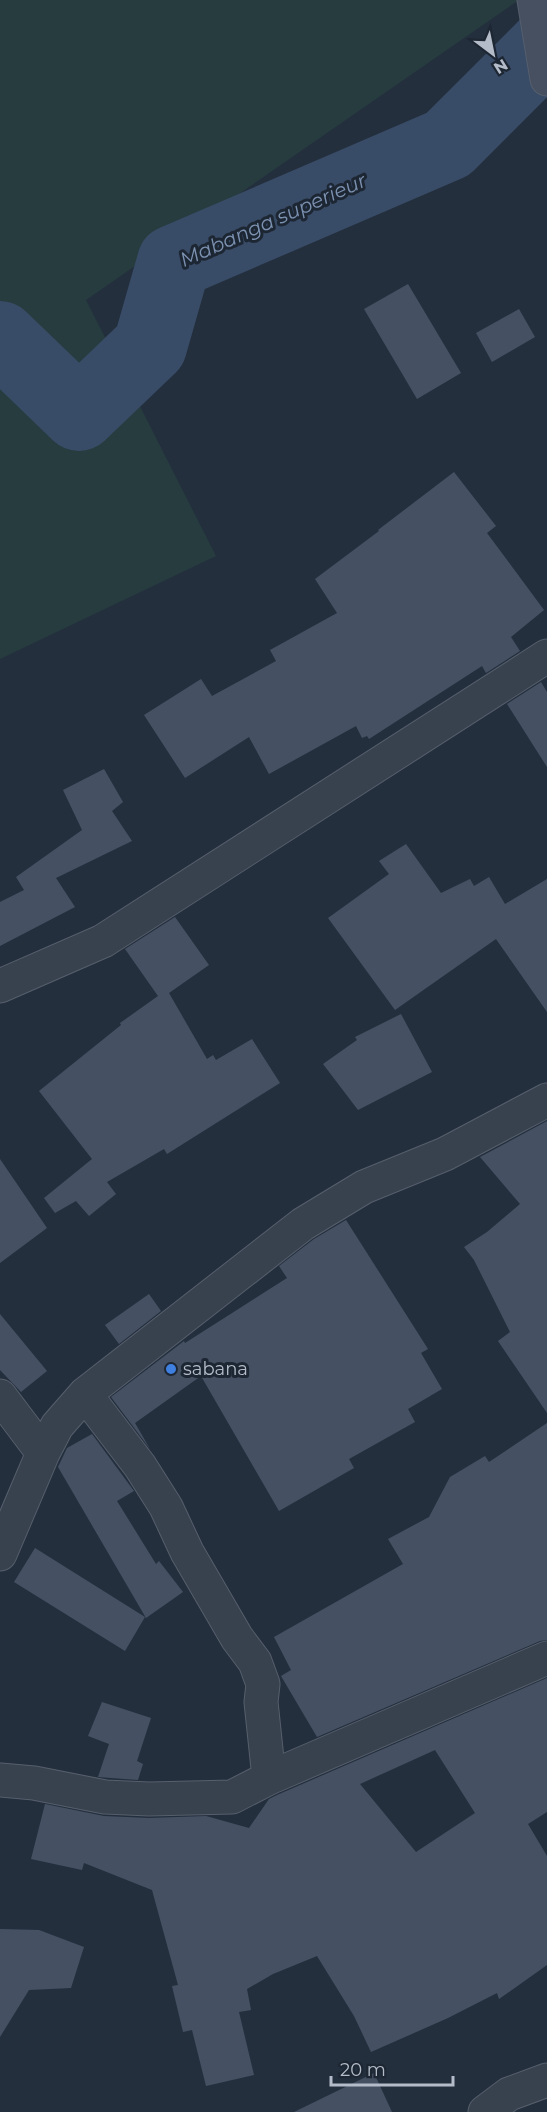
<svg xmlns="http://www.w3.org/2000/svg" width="547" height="2112" viewBox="0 0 547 2112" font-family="Montserrat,sans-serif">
	<rect width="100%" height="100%" fill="#242f3e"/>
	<path fill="#263c3f" d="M0,0H519L86,300L216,556L0,659Z"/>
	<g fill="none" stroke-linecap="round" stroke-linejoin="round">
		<path stroke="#394c67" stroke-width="74" d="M0,338L79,414L150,346L174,262L448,144L547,45"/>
	</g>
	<path fill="#455162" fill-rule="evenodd" d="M408,284L461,373L417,399L364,309Z
		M519,309L535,337L492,362L476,333Z
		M454,472L496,526L487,533L544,610L511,637L520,651L486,673L482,666L369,739L367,736L362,738L356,726L269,774L249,737L185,778L144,715L201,679L212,696L276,661L270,650L337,613L315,579L379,531L378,530Z
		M541,682L547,692V767L507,704Z
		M104,769L123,802L112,811L132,841L56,878L75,907L0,946V902L24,890L16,877L82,830L63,790Z
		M406,844L441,893L470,879L474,886L489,877L505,904L547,879V1012L496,939L395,1010L328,918L389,874L379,861Z
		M175,917L209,965L169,993L207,1059L213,1055L216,1060L252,1039L280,1083L167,1154L164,1149L107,1182L116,1194L89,1216L76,1201L55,1213L44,1198L92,1159L39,1091L121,1025L120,1023L158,996L125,949Z
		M401,1014L432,1072L358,1110L323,1064L357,1040L355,1037Z
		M547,1121V1413L498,1341L510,1332L474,1260L464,1247L487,1232L520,1204L480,1157Z
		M0,1159L47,1228L0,1263Z
		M346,1220L428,1349L421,1353L442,1389L408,1409L415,1422L349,1459L354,1468L279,1511L201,1376L135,1423L150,1449L111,1397L184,1341L185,1343L287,1278L279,1266L314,1239Z
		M149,1294L161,1311L119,1344L105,1325Z
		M0,1314L47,1371L21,1392L0,1370Z
		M547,1423V1640L540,1641L317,1737L281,1676L291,1670L274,1637L403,1564L388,1539L429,1517L450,1477L485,1456L489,1462Z
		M92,1434L134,1491L117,1501L156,1564L159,1561L183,1592L146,1618L58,1467L67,1448Z
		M35,1548L145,1617L125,1651L14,1582Z
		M547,1678V1812L528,1824L547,1856V1965L499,1999L497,1993L448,2018L371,2052L354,2016L317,1956L273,1974L247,1989L251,2010L239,2012L254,2075L206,2086L192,2030L183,2032L172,1986L178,1985L152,1890L84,1863L82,1870L31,1859L45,1804L104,1816L149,1818L206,1816L249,1828L269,1799L277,1795ZM435,1750L475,1813L416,1852L360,1784Z
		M102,1702L151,1718L137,1761L143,1764L138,1780L98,1777L109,1744L88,1736Z
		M0,1929L39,1930L84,1947L71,1988L29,1990L0,2037Z
		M374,2073L392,2112H294Z"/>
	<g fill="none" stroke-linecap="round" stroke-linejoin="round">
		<g stroke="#565f6c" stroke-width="35">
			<path id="street" d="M0,986L103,941L547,656
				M85,1394L140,1466L166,1507L187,1552L237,1638L255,1662L263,1684L261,1702L269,1778
				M0,1396L43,1453
				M0,1554L43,1453L57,1426L85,1394L303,1224L364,1187L445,1154L547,1100
				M0,1780L34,1783L105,1797L149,1799L232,1797L269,1778L547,1658
				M485,2112L509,2094L547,2080"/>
		</g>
		<g stroke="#565f6c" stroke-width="35">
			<path id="secondary" d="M534,0L547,79"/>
		</g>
		<use href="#street" stroke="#38414e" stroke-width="33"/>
		<use href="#secondary" stroke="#465061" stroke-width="33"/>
	</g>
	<circle fill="#3f7fe0" stroke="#1d2633" stroke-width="2" cx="171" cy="1369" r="6"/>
	<g text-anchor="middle" stroke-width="6" stroke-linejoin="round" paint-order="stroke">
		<g font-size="18" fill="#b4bcc9" stroke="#1d2633" text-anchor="start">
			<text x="183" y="1375">sabana</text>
		</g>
		<g font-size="20" font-style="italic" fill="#7c92b1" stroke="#1d2633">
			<text transform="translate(273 220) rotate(-24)" y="7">Mabanga superieur</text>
		</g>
	</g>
	<g transform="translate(493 54) rotate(148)" stroke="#1d2633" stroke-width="4.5" paint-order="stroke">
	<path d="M0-4.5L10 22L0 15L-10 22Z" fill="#b4bcc9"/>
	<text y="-9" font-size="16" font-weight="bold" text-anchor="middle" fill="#b4bcc9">N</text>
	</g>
	<path d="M331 2076v9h122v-9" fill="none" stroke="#b4bcc9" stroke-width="3"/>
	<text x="340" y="2076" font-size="18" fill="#b4bcc9" stroke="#1d2633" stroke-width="4.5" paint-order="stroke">20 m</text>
</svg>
